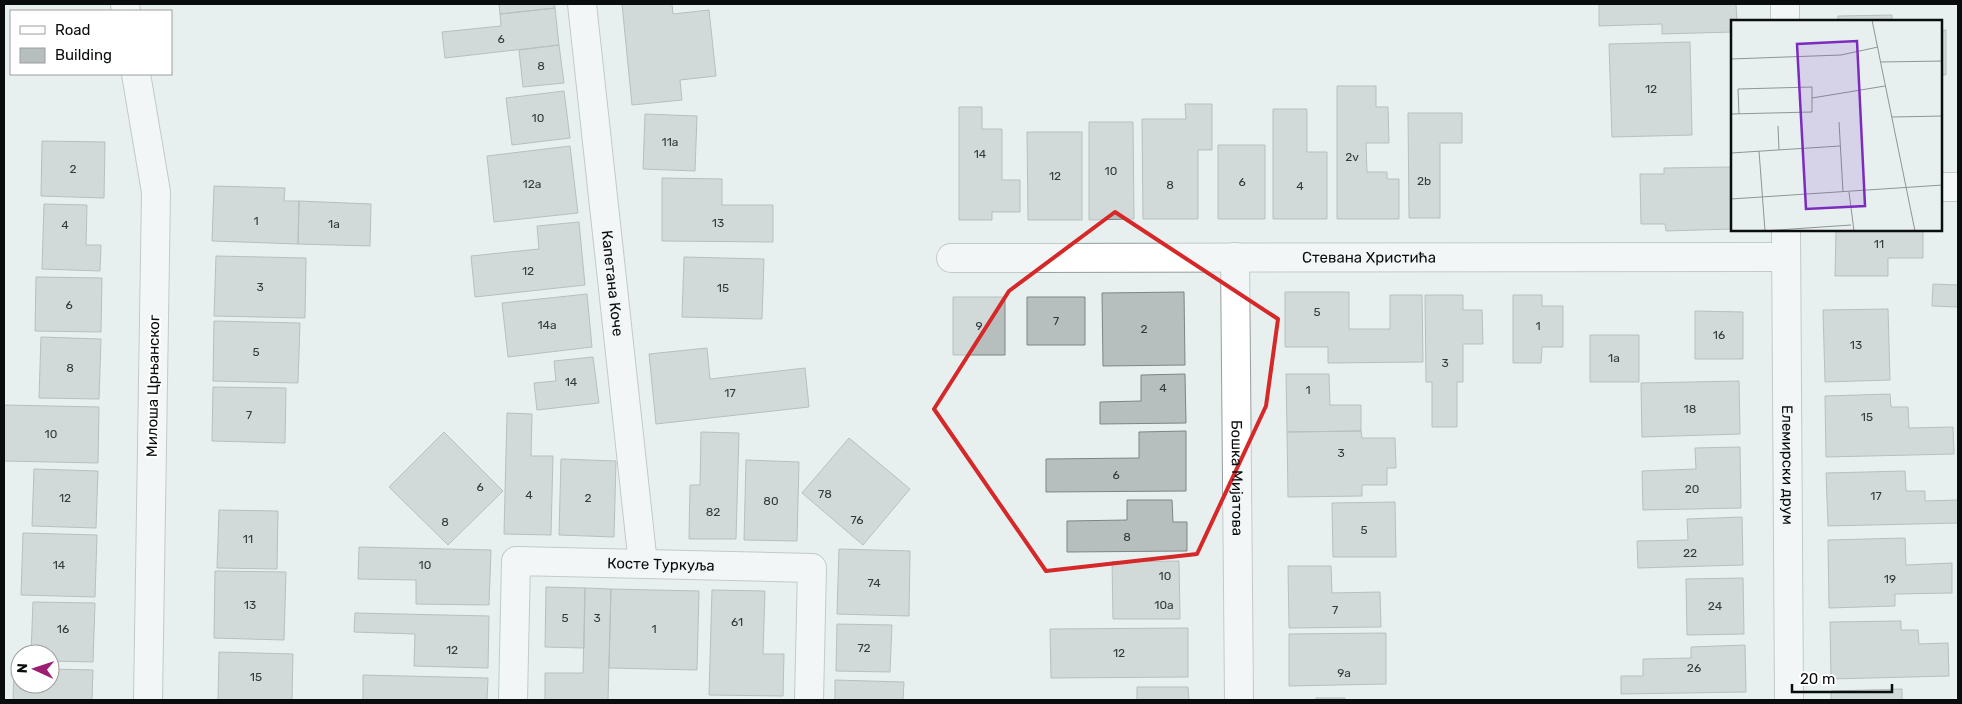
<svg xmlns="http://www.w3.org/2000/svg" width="1962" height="704" viewBox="0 0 1962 704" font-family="Rubik,sans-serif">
	<rect width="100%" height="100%" fill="#e7efef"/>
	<path fill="#b6bebe" stroke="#7e8585" d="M499,4H555V8L500,14Z
		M622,4H672L673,14L709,10L716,76L680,80L682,100L632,105Z
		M1599,4H1736L1737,21H1732V32L1662,34V24L1599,26Z
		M555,8L559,45L445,58L442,32L501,26L500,14Z
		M1892,15V21H1838V16Z
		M1941,30H1946V75H1941Z
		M1690,42L1692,135L1612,137L1609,44Z
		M559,45L564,83L523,87L519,50Z
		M1337,86H1376V107H1388L1389,143H1366L1367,172H1387V179H1399V219H1337Z
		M564,91L570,138L512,145L506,98Z
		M1185,104H1212V150H1198V219H1143L1142,119H1186Z
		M959,107H982V129H1002V180H1020V212H992V220H959Z
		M1273,109H1307V152H1327V219H1273Z
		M1408,113H1462V143H1440V218H1409Z
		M645,114L697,116L695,171L643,169Z
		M1089,122H1133L1134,219L1089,220Z
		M1027,132H1082V220H1028Z
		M42,141L105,142L104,198L41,196Z
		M1218,145H1265V219H1218Z
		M570,146L578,213L494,222L487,156Z
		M1732,167V229L1666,231L1665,224H1641L1640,174H1664V168Z
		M662,178L722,179V205H773V242L662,241Z
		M214,186L285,188L284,201H299L298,244L212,241Z
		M299,201L371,204L370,246L298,244Z
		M44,204L87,205L86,245H101L100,271L42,269Z
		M579,222L585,285L475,297L471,256L539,249L537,226Z
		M1836,230H1923V258H1888V276H1835Z
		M216,256L306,258L305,318L214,316Z
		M684,257L764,259L762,319L682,317Z
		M36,277L102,278L101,332L35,331Z
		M1933,284L1958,285V307L1932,306Z
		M1184,292L1185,365L1103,366L1102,293Z
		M1285,292H1349V329H1390V295H1422L1423,362L1328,363V347H1285Z
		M587,294L592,347L508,357L502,303Z
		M1425,295H1463V310H1482L1483,344H1463V382H1457V427H1432V382H1426Z
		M1513,295H1542V306H1563V347H1542L1541,363H1513Z
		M953,297H1005V355H953Z
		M1027,297H1085V345H1027Z
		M1888,309L1890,380L1825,382L1823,310Z
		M1695,311L1743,312V359H1695Z
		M214,321L300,323L298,383L213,381Z
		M1590,335H1639V382H1590Z
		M41,337L101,339L99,399L39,398Z
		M707,348L710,379L805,368L809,407L656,424L649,354Z
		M593,357L599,403L537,410L534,383L556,381L554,361Z
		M1185,374L1186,423L1100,424V402L1141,401V375Z
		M1286,374H1329L1330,405H1361V431L1287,432Z
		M1739,381L1740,434L1642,437L1641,383Z
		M213,387L286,388L285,443L212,441Z
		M1890,394L1891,407H1908L1909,428L1953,427L1954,454L1826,457L1825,396Z
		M4,405L99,407L98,463L4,461Z
		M507,413L532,414L531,456H553L551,535L504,534Z
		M1186,431V491L1046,492V459L1139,458V432Z
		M1361,431L1362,438H1395L1396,468H1387V485H1362V496L1288,497L1287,432Z
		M444,432L503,491L448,545L389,487Z
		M701,432L739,433L736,539H689L690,485H700Z
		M849,438L910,489L863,545L802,493Z
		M1740,447L1741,508L1643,510L1642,471L1696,469L1695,448Z
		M561,459L616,461L614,537L559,535Z
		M746,460L799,462L797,541L744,540Z
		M34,469L98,471L96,528L32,526Z
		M1905,471L1906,491H1925V501L1958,500V523L1828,526L1826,473Z
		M1127,500H1172L1173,522H1187V551L1067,552V521L1127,520Z
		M1395,502L1396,557H1333L1332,503Z
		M219,510L278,511L277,569L217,568Z
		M1742,517L1743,565L1638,568L1637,541L1688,540L1687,519Z
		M23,533L97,535L95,597L21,595Z
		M1905,538L1906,565L1952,563V593L1895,594V606L1829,608L1828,540Z
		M359,547L491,550L489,605L416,604V580L358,579Z
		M839,549L910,551L909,616L837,614Z
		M1179,561L1180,619H1113L1112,562Z
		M1288,566H1331L1332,593L1380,592L1381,627L1289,628Z
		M215,571L286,572L284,640L214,638Z
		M1743,578L1744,634L1687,635L1686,579Z
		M546,587L585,588L584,648L545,647Z
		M585,588L611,589L608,700H545V673H583Z
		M611,589L699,591L697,670L609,668Z
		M712,590L765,591L763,654H784L783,696L709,695Z
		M33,602L95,603L93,662L50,661V654H31Z
		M355,613L489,616L488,668L414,666L415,634L354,632Z
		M1901,621V630H1918L1919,644L1948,643L1949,676L1831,679L1830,622Z
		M837,624L892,625L890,672L836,671Z
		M1188,628V677L1051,678L1050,629Z
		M1386,633V684L1289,686V634Z
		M1745,645L1746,692L1621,694V676H1643V659L1691,658V647Z
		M219,652L293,654L292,700H218Z
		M14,668H20V684H50V669L93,670L92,700H13Z
		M363,675L488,678L487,700H363Z
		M835,680L904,682L903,700H835Z
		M1137,687H1188L1189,700H1137Z
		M1902,689V700H1831V691Z
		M1316,698H1345V700H1316Z"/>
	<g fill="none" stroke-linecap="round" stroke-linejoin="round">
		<g stroke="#969d9d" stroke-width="30">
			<g id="minor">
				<path d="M125,4L126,11"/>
				<path id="s1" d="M582,4L643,564"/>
				<path d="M1785,4V21"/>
				<path d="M136,74L156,192L148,700"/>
				<path d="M1941,187H1958"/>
				<path id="s2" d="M1786,230L1789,700"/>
				<path id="s3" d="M1235,257L1239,700"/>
				<path id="s4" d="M951,258L1786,257"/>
				<path id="s5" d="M513,700L516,561L812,568L809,700"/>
			</g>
		</g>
		<use href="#minor" stroke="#fff" stroke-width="28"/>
	</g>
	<path d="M0 0H1962V704H0ZM1115,212L1278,319L1266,406L1197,554L1046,571L934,409L1009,291Z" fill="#e7efef" fill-opacity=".55" fill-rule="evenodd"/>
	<path fill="none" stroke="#d62828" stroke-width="4" stroke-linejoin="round" d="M1115,212L1278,319L1266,406L1197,554L1046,571L934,409L1009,291Z"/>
	<g text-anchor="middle" stroke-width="4" stroke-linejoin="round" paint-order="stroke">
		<g font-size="12" fill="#353939">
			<text x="501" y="43">6</text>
			<text x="541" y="70">8</text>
			<text x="1651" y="93">12</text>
			<text x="538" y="122">10</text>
			<text x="670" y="146">11a</text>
			<text x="980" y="158">14</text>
			<text x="1352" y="161">2v</text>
			<text x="73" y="173">2</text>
			<text x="1111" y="175">10</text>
			<text x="1055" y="180">12</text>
			<text x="1424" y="185">2b</text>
			<text x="1242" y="186">6</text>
			<text x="532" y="188">12a</text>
			<text x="1170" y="189">8</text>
			<text x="1300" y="190">4</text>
			<text x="256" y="225">1</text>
			<text x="718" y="227">13</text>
			<text x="334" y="228">1a</text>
			<text x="65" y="229">4</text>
			<text x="1879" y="248">11</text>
			<text x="528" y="275">12</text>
			<text x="260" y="291">3</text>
			<text x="723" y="292">15</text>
			<text x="69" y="309">6</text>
			<text x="1317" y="316">5</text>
			<text x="1056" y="325">7</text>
			<text x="547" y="329">14a</text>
			<text x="979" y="330">9</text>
			<text x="1538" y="330">1</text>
			<text x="1144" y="333">2</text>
			<text x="1719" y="339">16</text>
			<text x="1856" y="349">13</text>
			<text x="256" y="356">5</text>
			<text x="1614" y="362">1a</text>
			<text x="1445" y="367">3</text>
			<text x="70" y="372">8</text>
			<text x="571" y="386">14</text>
			<text x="1163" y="392">4</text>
			<text x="1308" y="394">1</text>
			<text x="730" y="397">17</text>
			<text x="1690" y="413">18</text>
			<text x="249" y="419">7</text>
			<text x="1867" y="421">15</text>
			<text x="51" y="438">10</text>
			<text x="1341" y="457">3</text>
			<text x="1116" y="479">6</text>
			<text x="480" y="491">6</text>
			<text x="1692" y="493">20</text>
			<text x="825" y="498">78</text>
			<text x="529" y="499">4</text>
			<text x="1876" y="500">17</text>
			<text x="65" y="502">12</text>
			<text x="588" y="502">2</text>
			<text x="771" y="505">80</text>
			<text x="713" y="516">82</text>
			<text x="857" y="524">76</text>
			<text x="445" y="526">8</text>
			<text x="1364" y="534">5</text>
			<text x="1127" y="541">8</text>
			<text x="248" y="543">11</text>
			<text x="1690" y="557">22</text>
			<text x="59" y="569">14</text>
			<text x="425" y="569">10</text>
			<text x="1165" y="580">10</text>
			<text x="1890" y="583">19</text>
			<text x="874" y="587">74</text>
			<text x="250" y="609">13</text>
			<text x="1164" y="609">10a</text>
			<text x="1715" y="610">24</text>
			<text x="1335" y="614">7</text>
			<text x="565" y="622">5</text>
			<text x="597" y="622">3</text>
			<text x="737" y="626">61</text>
			<text x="63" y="633">16</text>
			<text x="654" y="633">1</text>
			<text x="864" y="652">72</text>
			<text x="452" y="654">12</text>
			<text x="1119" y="657">12</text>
			<text x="1694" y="672">26</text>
			<text x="1344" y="677">9a</text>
			<text x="256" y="681">15</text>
		</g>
		<g font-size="15" fill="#0a0d0d" stroke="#fff">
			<text dy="5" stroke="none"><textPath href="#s4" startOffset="418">Стевана Христића</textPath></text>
			<text dy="5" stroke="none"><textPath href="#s1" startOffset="281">Капетана Коче</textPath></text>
			<text transform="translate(153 386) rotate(-89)" y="5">Милоша Црњанског</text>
			<text dy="5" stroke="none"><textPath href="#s2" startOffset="235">Елемирски друм</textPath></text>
			<text dy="5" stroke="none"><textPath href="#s3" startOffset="221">Бошка Мијатова</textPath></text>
			<text dy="5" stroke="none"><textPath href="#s5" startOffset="284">Косте Туркуља</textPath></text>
		</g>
	</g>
	<g transform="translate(1731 20)">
		<rect width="211" height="211" fill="#e7efef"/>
		<path fill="none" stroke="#8f9595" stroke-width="1" d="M141,0L184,211M0,39L110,35L147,27M150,42L212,41M81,78L154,66M0,94L81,92V67L7,69L8,94M161,97L212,96M108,102L112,172M47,106L48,130M28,131L34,211M0,133L109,126M118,172L123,211M0,179L212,165M32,211L120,205"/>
		<path fill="#7b2cbf" fill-opacity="0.15" stroke="#7b2cbf" stroke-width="2.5" d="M126,21L134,186L75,189L66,24Z"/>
		<rect width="211" height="211" fill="none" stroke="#0a0d0d" stroke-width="2.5"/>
	</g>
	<rect width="1962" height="704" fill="none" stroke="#0a0d0d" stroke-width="10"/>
	<rect x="10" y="10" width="162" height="65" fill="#ffffff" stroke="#9d9e9e"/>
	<rect x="20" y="26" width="25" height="8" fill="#ffffff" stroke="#9d9e9e"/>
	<text x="55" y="35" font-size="15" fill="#0a0d0d">Road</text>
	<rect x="20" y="48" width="25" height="15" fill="#b6bebe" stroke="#9d9e9e"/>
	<text x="55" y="60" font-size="15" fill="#0a0d0d">Building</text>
	<g transform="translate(35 669) rotate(273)"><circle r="24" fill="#ffffff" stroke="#9d9e9e"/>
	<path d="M0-4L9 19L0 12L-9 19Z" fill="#9c1d71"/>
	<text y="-8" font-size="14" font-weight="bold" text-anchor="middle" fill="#0a0d0d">N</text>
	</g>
	<path d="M1792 684v8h100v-8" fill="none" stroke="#0a0d0d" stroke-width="2.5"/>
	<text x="1800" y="684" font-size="15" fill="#0a0d0d" stroke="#ffffff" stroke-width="4" paint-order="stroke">20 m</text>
</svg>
